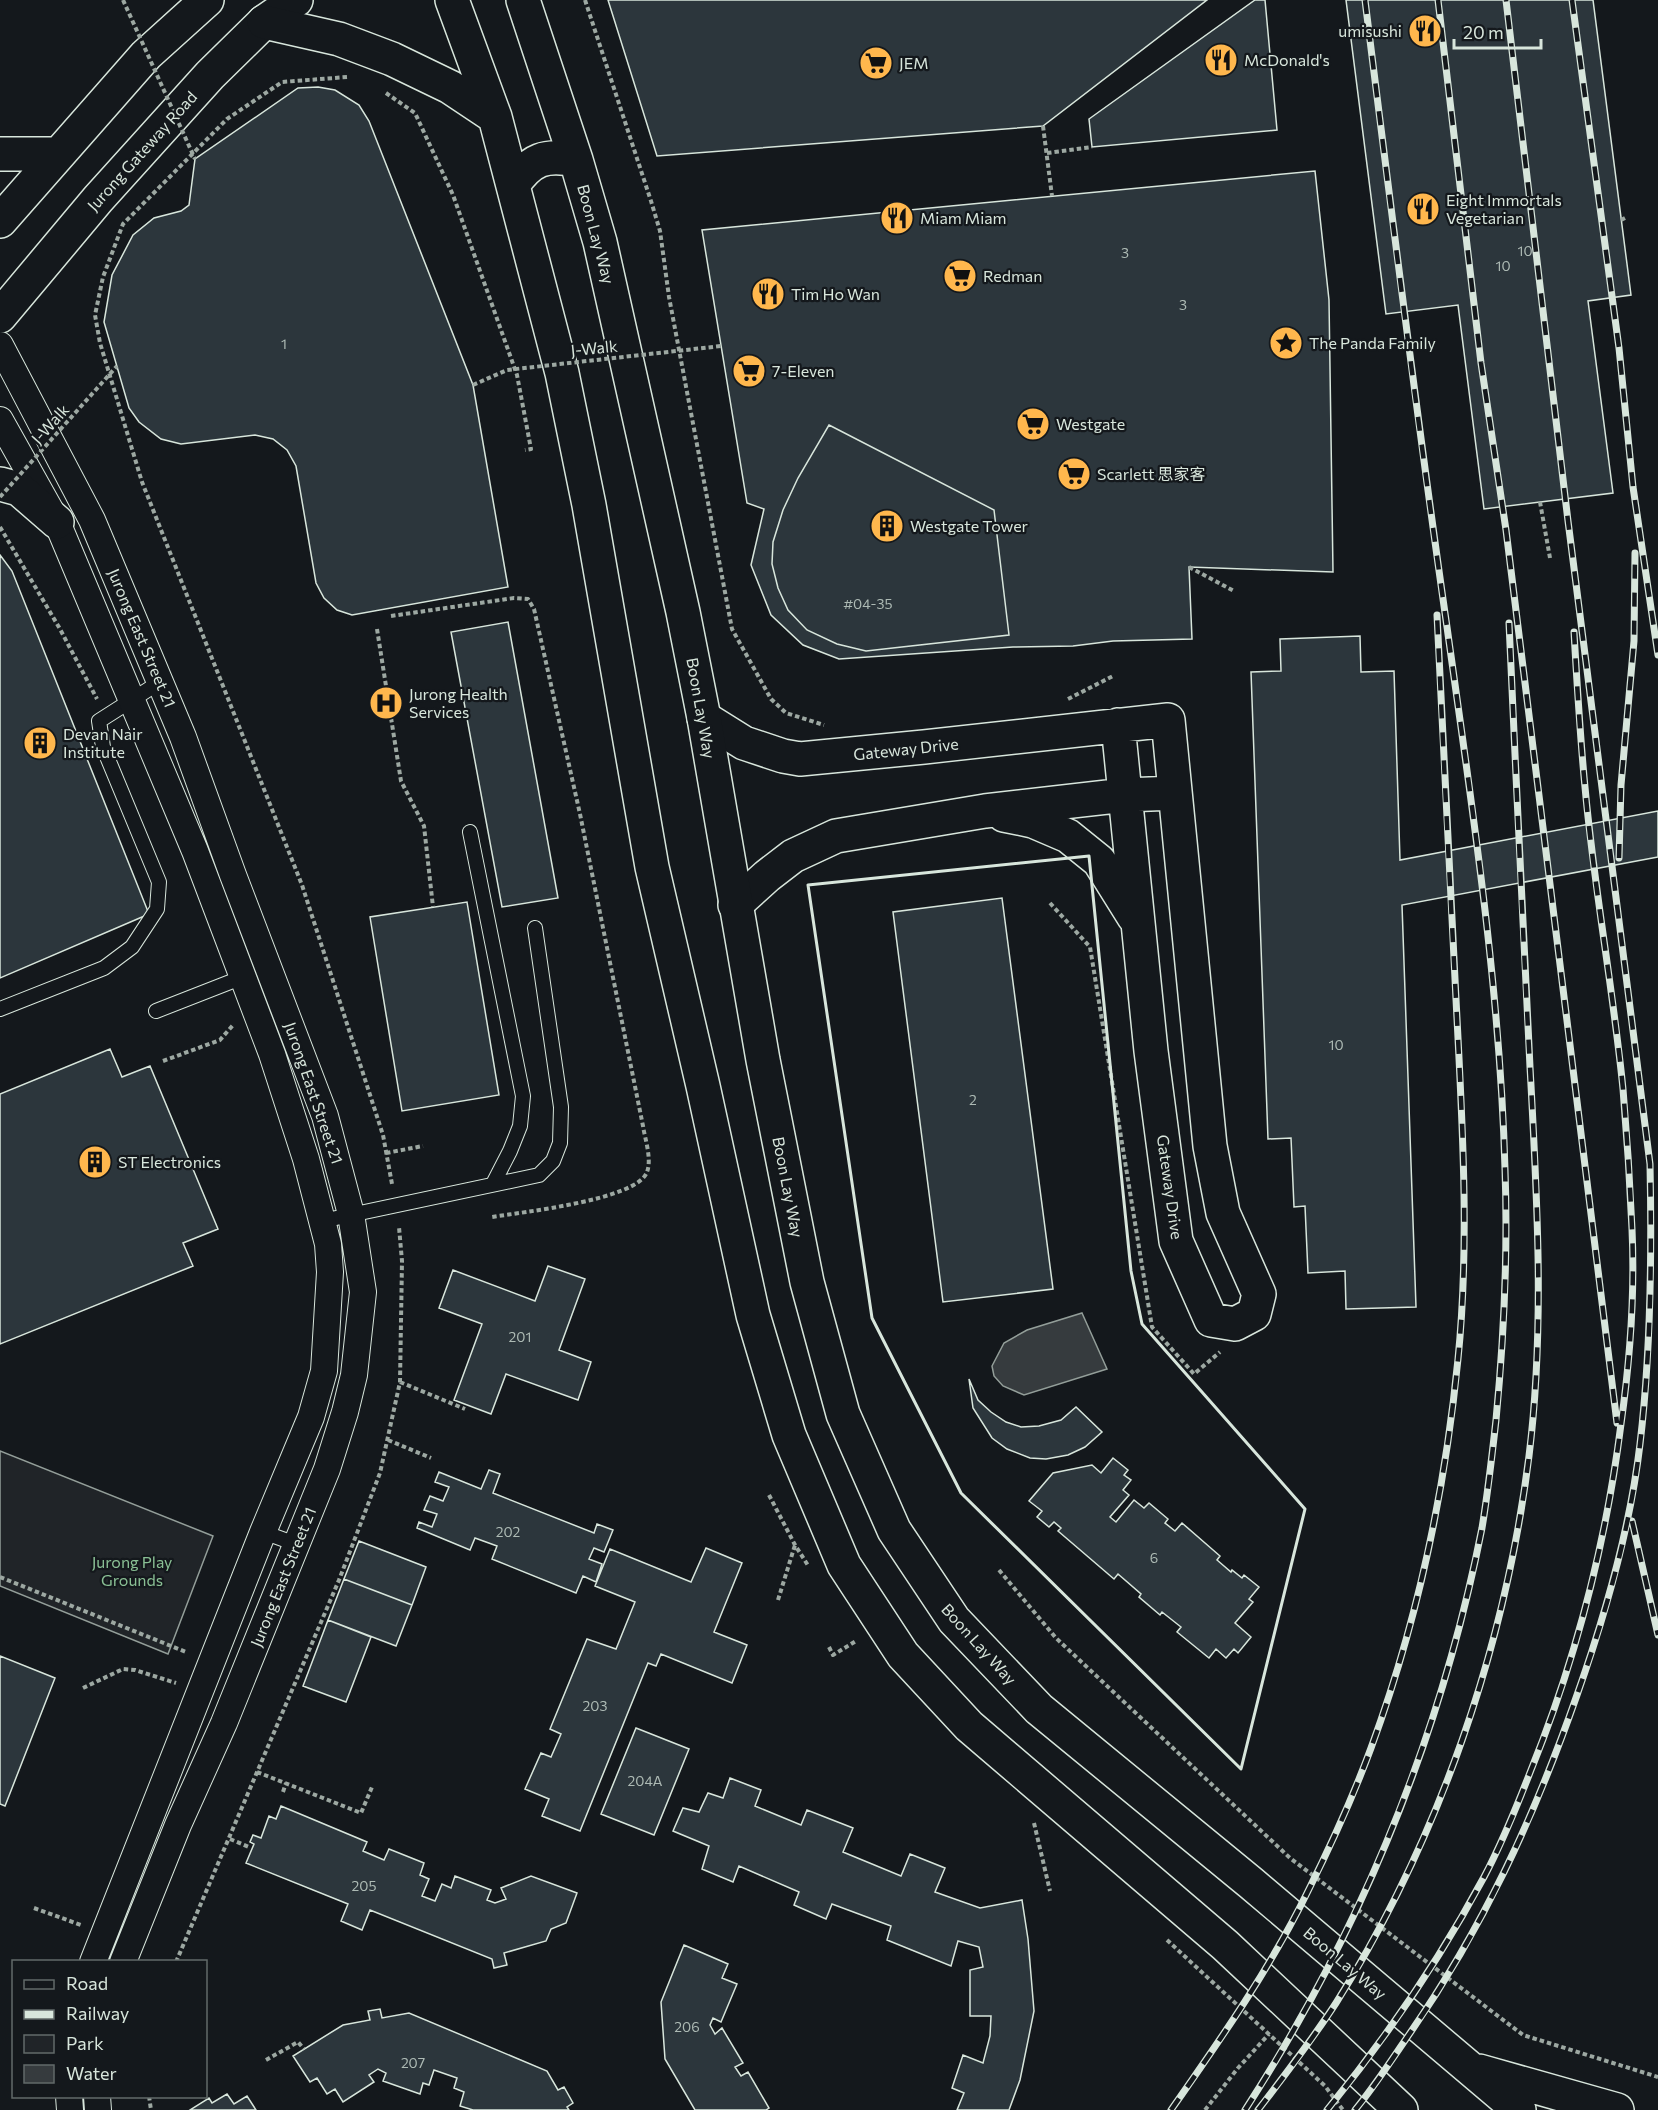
<svg xmlns="http://www.w3.org/2000/svg" width="1658" height="2110" viewBox="0 0 1658 2110" font-family="Commissioner,'Noto Sans SC',sans-serif">
	<rect width="100%" height="100%" fill="#14181c"/>
	<path fill="#202428" stroke="#939e99" stroke-width="1.5" d="M0,1451L213,1536L168,1654L0,1586Z"/>
	<path fill="#363b3e" stroke="#939e99" stroke-width="1.5" d="M1082,1313L1107,1369L1024,1395L1003,1386L994,1376L992,1366L1004,1343L1027,1330Z"/>
	<path fill="#2c363c" stroke="#d8e6dc" stroke-width="1.5" d="M608,0H1207L1043,126L657,156Z
		M1255,0H1265L1277,130L1092,147L1089,119Z
		M1346,0H1593L1631,295L1588,301L1613,493L1484,509L1458,305L1386,314Z
		M318,87L335,90L359,105L369,121L473,385L508,587L352,615L337,610L324,598L316,583L296,466L287,450L273,439L255,435L181,444L161,439L139,422L129,408L104,322L112,275L133,235L154,218L181,211L189,205L195,159L298,88Z
		M1315,171L1329,300L1333,572L1189,567L1192,639L1113,641L1073,646L1013,647L839,659L803,645L771,615L751,565L764,509L747,503L702,230Z
		M829,425L994,510L1009,635L866,651L837,644L807,630L788,610L778,588L772,564L773,542L783,510L798,478Z
		M0,555L12,571L149,914L0,978Z
		M508,622L558,898L502,907L451,632Z
		M1360,636L1361,672L1394,671L1400,860L1658,811V857L1402,905L1416,1307L1346,1309L1345,1271L1308,1273L1305,1206L1294,1207L1291,1138L1268,1139L1251,672L1281,671L1280,639Z
		M1002,898L1053,1289L943,1302L893,912Z
		M467,902L499,1095L402,1111L370,917Z
		M110,1049L122,1077L150,1066L218,1229L183,1243L193,1266L0,1344V1094Z
		M548,1266L585,1279L559,1350L591,1362L578,1400L506,1374L491,1414L454,1400L482,1324L439,1308L453,1270L535,1301Z
		M969,1379L978,1400L991,1412L1006,1422L1021,1427L1039,1426L1061,1420L1076,1407L1102,1432L1085,1447L1068,1455L1046,1459L1030,1458L1007,1449L992,1438L973,1408Z
		M1113,1458L1128,1470L1124,1475L1131,1480L1123,1490L1129,1495L1110,1517L1116,1522L1134,1500L1144,1508L1149,1503L1168,1519L1165,1523L1175,1531L1182,1523L1220,1556L1217,1560L1231,1572L1232,1570L1242,1578L1244,1575L1259,1587L1249,1599L1253,1602L1235,1623L1251,1637L1238,1653L1234,1649L1226,1658L1216,1649L1209,1658L1177,1632L1181,1627L1162,1612L1160,1615L1139,1597L1141,1594L1118,1574L1114,1579L1058,1531L1061,1528L1054,1522L1049,1527L1037,1517L1042,1511L1029,1501L1053,1473L1092,1465L1101,1473Z
		M489,1470L500,1474L493,1493L594,1533L597,1524L613,1530L604,1552L594,1548L589,1559L602,1564L596,1582L583,1576L576,1593L492,1559L497,1546L475,1538L470,1550L417,1528L419,1522L432,1527L437,1514L424,1510L430,1496L443,1501L449,1487L435,1482L439,1472L481,1489Z
		M359,1541L426,1567L412,1605L344,1579Z
		M706,1548L742,1563L714,1632L747,1645L732,1683L661,1654L656,1666L648,1663L580,1831L542,1816L549,1799L525,1789L541,1753L551,1757L561,1734L550,1729L587,1639L616,1649L635,1602L595,1586L610,1549L691,1582Z
		M344,1579L412,1605L396,1646L328,1620Z
		M328,1620L371,1637L346,1702L303,1686Z
		M0,1656L55,1678L5,1806L0,1804Z
		M636,1728L689,1749L654,1835L601,1814Z
		M730,1778L761,1790L755,1806L801,1825L807,1810L853,1828L843,1852L901,1876L910,1854L945,1868L935,1892L980,1908L1022,1900L1028,1939L1034,2011L1020,2080L1009,2110H957L964,2093L952,2088L963,2055L983,2063L990,2036L991,2016H970V1970L983,1967L979,1947L958,1941L951,1966L887,1940L891,1926L832,1904L826,1919L794,1905L799,1892L739,1866L733,1882L702,1869L709,1846L673,1831L683,1808L699,1812L708,1793L723,1798Z
		M281,1806L367,1842L363,1851L384,1860L389,1849L424,1863L420,1875L429,1879L422,1896L435,1901L442,1884L451,1888L455,1876L491,1890L487,1900L495,1903L506,1899L501,1888L531,1876L577,1893L566,1923L551,1929L546,1941L504,1953L507,1965L494,1968L492,1959L370,1910L362,1930L341,1921L348,1904L246,1863L254,1844L250,1842L253,1835L261,1838L269,1816L276,1819Z
		M684,1945L728,1964L722,1978L737,1984L721,2022L713,2018L710,2025L715,2034L722,2028L743,2063L735,2067L741,2076L748,2072L769,2108L766,2110H695L665,2059L661,2002Z
		M380,2009L382,2018L409,2013L547,2071L558,2090L564,2087L573,2103L567,2107L569,2110H473L460,2106L464,2092L454,2088L457,2078L434,2070L429,2085L423,2083L420,2094L383,2081L386,2073L378,2069L369,2075L374,2082L343,2102L335,2089L327,2094L317,2078L310,2082L293,2056L343,2025L370,2020L368,2011Z
		M227,2094L234,2104L247,2096L256,2110H190L209,2098L212,2103Z"/>
	<g fill="none" stroke-linecap="round" stroke-linejoin="round">
		<g stroke="#d8e6dc" stroke-width="16">
			<path id="service" d="M470,832L523,1096L520,1126L510,1151L493,1184
				M0,1009L104,968L132,947L157,909L159,882L103,747L99,721L160,682
				M156,1011L243,977
				M322,1221L539,1175L553,1161L560,1143L561,1107L535,928
				M263,1532L296,1544"/>
		</g>
		<g stroke="#d8e6dc" stroke-width="28">
			<path id="minor" d="M0,345L92,520L183,737L233,875L325,1116L351,1214L363,1292L354,1375L345,1412L327,1469L224,1723L178,1825L123,1962
				M0,420L57,522L195,851L272,1054L306,1159L328,1244L330,1272L324,1371L311,1417L263,1532L93,1962
				M69,2096L70,2110
				M97,2096L98,2110"/>
		</g>
		<g stroke="#d8e6dc" stroke-width="36">
			<path id="tertiary" d="M704,718L744,743L783,756L800,759L924,747L1168,720L1210,1146L1223,1213L1259,1294L1254,1314L1235,1324L1211,1320L1176,1241L1151,1051L1118,725
				M1004,815L1033,821L1068,836L1099,861L1134,917
				M735,905L767,876L793,856L836,836L985,811L1125,795L1175,793"/>
		</g>
		<g stroke="#d8e6dc" stroke-width="36">
			<path id="secondary" d="M0,154H58
				M0,221L146,55L207,0
				M0,316L98,199L210,75L264,22L296,0
				M0,484L19,489L57,522"/>
		</g>
		<g stroke="#d8e6dc" stroke-width="36">
			<path id="primary" d="M452,0L495,117L562,373L589,505L652,867L703,1086L753,1315L789,1435L844,1565L903,1655L969,1726L1225,1945L1401,2110
				M523,0L576,160L600,242L683,612L704,718L763,1060L807,1282L843,1414L894,1530L954,1620L1039,1709L1251,1883L1519,2110
				M264,22L339,39L392,59L450,87L495,117
				M513,185C531,159 545,154 576,160
				M1479,2071L1617,2110"/>
		</g>
		<path stroke="#9da8a2" stroke-width="4" stroke-dasharray="4.5 3" stroke-linecap="butt" d="M585,0L651,201L660,231L669,297L732,629L771,699L786,713L824,725
			M347,77L282,82L227,119L123,224L103,277L95,315L100,343L142,482L302,885L383,1135L392,1184
			M386,93L415,113L453,195L517,375L531,449L525,450
			M1043,126L1052,196
			M1047,153L1092,147
			M1621,220L1625,218
			M1540,502L1550,558
			M0,527L60,629L97,699
			M1189,567L1234,591
			M391,616L514,598L528,599L534,609L580,814L643,1126C645,1139 652,1159 647,1172C637,1200 522,1212 492,1217
			M377,629L401,781L424,826L433,907
			M1068,699L1113,676
			M1050,903L1090,947L1152,1327L1194,1374L1220,1352
			M163,1061L220,1040L233,1025
			M386,1153L423,1146
			M400,1382L465,1409
			M388,1440L431,1458
			M769,1495L795,1545L809,1567
			M999,1570L1056,1638L1290,1858L1523,2035L1658,2077
			M0,1577L186,1652
			M778,1600L795,1545
			M829,1647L833,1655L856,1641
			M83,1688L123,1669L135,1670L176,1683
			M257,1772L361,1813L372,1787
			M283,1792L286,1783
			M1034,1823L1050,1891
			M230,1839L249,1847
			M34,1908L81,1925
			M1167,1940L1325,2086L1343,2110
			M176,1962L339,1580L380,1473L400,1382L402,1261L399,1227
			M266,2060L298,2042L304,2049
			M149,2096L151,2110
			M1205,2110L1238,2068L1269,2034"/>
		<use href="#service" stroke="#14181c" stroke-width="14"/>
		<use href="#minor" stroke="#14181c" stroke-width="26"/>
		<use href="#tertiary" stroke="#14181c" stroke-width="33"/>
		<use href="#secondary" stroke="#14181c" stroke-width="33"/>
		<use href="#primary" stroke="#14181c" stroke-width="33"/>
		<g stroke="#d8e6dc" stroke-width="7">
			<path id="rail" d="M1438,0L1481,363L1506,530L1617,1423
				M1572,0L1619,348L1633,487L1658,655
				M1619,858L1621,785L1634,641L1635,553
				M1632,1521L1658,1635
				M1171,2110C1220,2040 1270,1969 1308,1891C1331,1845 1353,1797 1371,1748C1417,1623 1445,1491 1458,1359C1470,1240 1462,1118 1456,999C1449,871 1443,743 1437,615
				M1245,2110C1360,1932 1441,1736 1482,1528C1488,1492 1492,1456 1496,1420C1504,1336 1508,1253 1505,1169C1500,987 1472,807 1447,627C1417,419 1391,209 1365,0
				M1258,2110C1285,2075 1312,2040 1336,2003C1439,1839 1505,1648 1529,1456C1545,1327 1537,1196 1530,1067C1522,919 1516,771 1509,623
				M1327,2110C1386,2038 1440,1959 1484,1877C1502,1843 1517,1806 1531,1770C1576,1659 1606,1543 1621,1424C1630,1360 1635,1294 1632,1229C1630,1183 1627,1136 1623,1089C1613,988 1594,888 1585,787C1580,736 1577,684 1574,632
				M1355,2110C1374,2087 1391,2061 1408,2036C1483,1928 1534,1818 1577,1695C1606,1613 1630,1530 1640,1444C1651,1351 1652,1258 1650,1164L1568,521L1506,0"/>
		</g>
		<use href="#rail" stroke="#14181c" stroke-width="4.5" stroke-dasharray="14" stroke-linecap="butt"/>
		<path stroke="#9da8a2" stroke-width="4" stroke-dasharray="4.5 3" stroke-linecap="butt" d="M123,0L195,159
			M473,385L507,370L721,346
			M0,497L117,366"/>
		<path stroke="#d8e6dc" stroke-width="3" d="M1089,856L1131,1271L1142,1324L1305,1509L1241,1769L961,1493L872,1318L808,885Z"/>
	</g>
	<defs>
		<g id="restaurant-disc" transform="scale(1.725)"><circle r="9.5" fill="#ffb74d" stroke="#14181c"/><path d="M-5-6h1v4h1v-4h1v4h1v-4h1v5L-1.5 .5V6h-2V.5L-5-1ZM5-6V6H3V1.5H1.5Q1.5-4 5-6Z" fill="#111"/></g>
		<g id="supermarket-disc" transform="scale(1.725)"><circle r="9.5" fill="#ffb74d" stroke="#14181c"/><path d="M-6-5.5h2.5l.6 2H6L4.5 2H-2.5L-4.4-4H-6ZM-1.5 3.2a1.3 1.3 0 1 0 .1 0ZM3 3.2a1.3 1.3 0 1 0 .1 0Z" fill="#111"/></g>
		<g id="sight-disc" transform="scale(1.725)"><circle r="9.5" fill="#ffb74d" stroke="#14181c"/><path d="M0-6L1.8-2.2L6-1.7L2.9 1.2L3.7 5.4L0 3.3L-3.7 5.4L-2.9 1.2L-6-1.7L-1.8-2.2Z" fill="#111"/></g>
		<g id="building-disc" transform="scale(1.725)"><circle r="9.5" fill="#ffb74d" stroke="#14181c"/><path d="M-4-6H4V6H1V3H-1V6H-4ZM-2.5-4.3h1.7v1.8h-1.7ZM.8-4.3h1.7v1.8H.8ZM-2.5-1h1.7V.8h-1.7ZM.8-1h1.7V.8H.8Z" fill="#111"/></g>
		<g id="hospital-disc" transform="scale(1.725)"><circle r="9.5" fill="#ffb74d" stroke="#14181c"/><path d="M-5-5h3v3.5h4V-5h3V5h-3V1.5h-4V5h-3Z" fill="#111"/></g>
	</defs>
	<g fill-rule="evenodd">
		<use href="#restaurant-disc" x="1425" y="31"/>
		<use href="#restaurant-disc" x="1221" y="60"/>
		<use href="#supermarket-disc" x="876" y="63"/>
		<use href="#restaurant-disc" x="1423" y="209"/>
		<use href="#restaurant-disc" x="897" y="218"/>
		<use href="#supermarket-disc" x="960" y="276"/>
		<use href="#restaurant-disc" x="768" y="294"/>
		<use href="#sight-disc" x="1286" y="343"/>
		<use href="#supermarket-disc" x="749" y="371"/>
		<use href="#supermarket-disc" x="1033" y="424"/>
		<use href="#supermarket-disc" x="1074" y="474"/>
		<use href="#building-disc" x="887" y="526"/>
		<use href="#hospital-disc" x="386" y="703"/>
		<use href="#building-disc" x="40" y="743"/>
		<use href="#building-disc" x="95" y="1162"/>
	</g>
	<g text-anchor="middle" stroke-width="4.5" stroke-linejoin="round" paint-order="stroke">
		<g font-size="14" fill="#adbab4">
			<text x="1525" y="256">10</text>
			<text x="1125" y="258">3</text>
			<text x="1503" y="271">10</text>
			<text x="1183" y="310">3</text>
			<text x="284" y="349">1</text>
			<text x="868" y="609">#04-35</text>
			<text x="1336" y="1050">10</text>
			<text x="973" y="1105">2</text>
			<text x="520" y="1342">201</text>
			<text x="508" y="1537">202</text>
			<text x="1154" y="1563">6</text>
			<text x="595" y="1711">203</text>
			<text x="645" y="1786">204A</text>
			<text x="364" y="1891">205</text>
			<text x="687" y="2032">206</text>
			<text x="413" y="2068">207</text>
		</g>
		<g font-size="16" fill="#d8e6dc" stroke="#14181c" text-anchor="start">
			<text x="1402" y="37" text-anchor="end">umisushi</text>
			<text x="1244" y="66">McDonald's</text>
			<text x="899" y="69">JEM</text>
			<text x="1446" y="206">Eight Immortals<tspan x="1446" dy="18">Vegetarian</tspan></text>
			<text x="920" y="224">Miam Miam</text>
			<text x="983" y="282">Redman</text>
			<text x="791" y="300">Tim Ho Wan</text>
			<text x="1309" y="349">The Panda Family</text>
			<text x="772" y="377">7-Eleven</text>
			<text x="1056" y="430">Westgate</text>
			<text x="1097" y="480">Scarlett 思家客</text>
			<text x="910" y="532">Westgate Tower</text>
			<text x="409" y="700">Jurong Health<tspan x="409" dy="18">Services</tspan></text>
			<text x="63" y="740">Devan Nair<tspan x="63" dy="18">Institute</tspan></text>
			<text x="118" y="1168">ST Electronics</text>
		</g>
		<g font-size="16" fill="#d8e6dc" stroke="#14181c">
			<text transform="translate(142 151) rotate(-48)" y="6">Jurong Gateway Road</text>
			<text transform="translate(596 234) rotate(75)" y="6">Boon Lay Way</text>
			<text transform="translate(594 348) rotate(-6)" y="6">J-Walk</text>
			<text transform="translate(50 424) rotate(-48)" y="6">J-Walk</text>
			<text transform="translate(142 638) rotate(67)" y="6">Jurong East Street 21</text>
			<text transform="translate(701 708) rotate(80)" y="6">Boon Lay Way</text>
			<text transform="translate(906 749) rotate(-6)" y="6">Gateway Drive</text>
			<text transform="translate(314 1093) rotate(71)" y="6">Jurong East Street 21</text>
			<text transform="translate(788 1187) rotate(79)" y="6">Boon Lay Way</text>
			<text transform="translate(1170 1187) rotate(82)" y="6">Gateway Drive</text>
			<text transform="translate(283 1577) rotate(-68)" y="6">Jurong East Street 21</text>
			<text transform="translate(979 1644) rotate(48)" y="6">Boon Lay Way</text>
			<text transform="translate(1345 1963) rotate(40)" y="6">Boon Lay Way</text>
		</g>
		<g font-size="16" fill="#8ac095" stroke="#14181c">
			<text x="132" y="1568">Jurong Play<tspan x="132" dy="18">Grounds</tspan></text>
		</g>
	</g>
	<rect x="12" y="1960" width="195" height="138" fill="#14181c" stroke="#626a69" stroke-width="1.5"/>
	<rect x="24" y="1980" width="30" height="9" fill="#14181c" stroke="#626a69" stroke-width="1.5"/>
	<text x="66" y="1990" font-size="18" fill="#d8e6dc">Road</text>
	<rect x="24" y="2010" width="30" height="9" fill="#d8e6dc" stroke="#626a69" stroke-width="1.5"/>
	<text x="66" y="2020" font-size="18" fill="#d8e6dc">Railway</text>
	<rect x="24" y="2035" width="30" height="18" fill="#202428" stroke="#626a69" stroke-width="1.5"/>
	<text x="66" y="2050" font-size="18" fill="#d8e6dc">Park</text>
	<rect x="24" y="2065" width="30" height="18" fill="#363b3e" stroke="#626a69" stroke-width="1.5"/>
	<text x="66" y="2080" font-size="18" fill="#d8e6dc">Water</text>
	<path d="M1454 39v9h87v-9" fill="none" stroke="#d8e6dc" stroke-width="3"/>
	<text x="1463" y="39" font-size="18" fill="#d8e6dc" stroke="#14181c" stroke-width="4.5" paint-order="stroke">20 m</text>
</svg>
